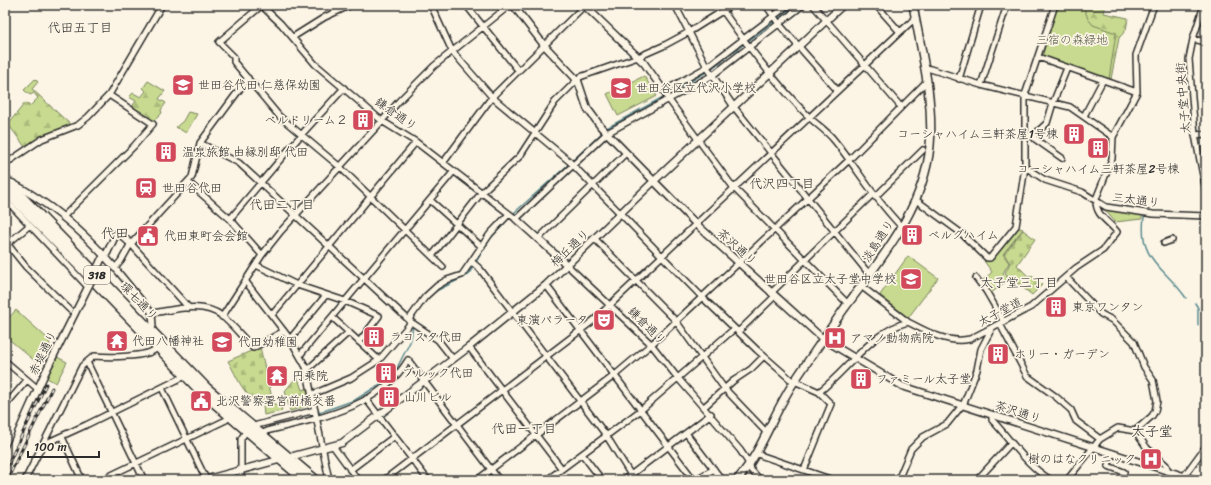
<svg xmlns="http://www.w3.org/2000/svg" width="1211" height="485" viewBox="0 0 1211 485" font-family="Sriracha,'Klee One',sans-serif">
	<defs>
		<pattern id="forest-firs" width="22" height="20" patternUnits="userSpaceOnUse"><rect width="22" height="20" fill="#c7da8f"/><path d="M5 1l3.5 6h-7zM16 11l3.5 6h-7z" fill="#abbb7c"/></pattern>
		<pattern id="cemetery-stones" width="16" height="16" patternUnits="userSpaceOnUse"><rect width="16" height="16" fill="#c7da8f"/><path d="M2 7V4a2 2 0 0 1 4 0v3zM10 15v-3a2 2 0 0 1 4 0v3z" fill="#abbb7c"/></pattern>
	</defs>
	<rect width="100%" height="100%" fill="#fcf5e5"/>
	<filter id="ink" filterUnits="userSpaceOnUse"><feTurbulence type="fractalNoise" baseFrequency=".025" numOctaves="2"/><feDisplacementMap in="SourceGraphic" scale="8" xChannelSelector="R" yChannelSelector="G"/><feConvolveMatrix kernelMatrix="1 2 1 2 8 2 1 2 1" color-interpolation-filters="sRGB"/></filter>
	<g filter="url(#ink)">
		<path fill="url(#forest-firs)" stroke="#79825d" d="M1059,5H1092L1105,8L1104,13L1128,18L1126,30L1119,38L1111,79L1097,74Z
			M35,79L38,82L32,89L72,126L25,147L8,124L25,103L30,106L38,98L34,93L30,95L24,90Z
			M148,81L165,91L159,99L166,103L161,110L162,113L153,122L131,108L136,101L129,97L133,93L141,97L146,91L143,88Z
			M298,378L302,390L309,388L312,405L290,411L285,391L294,380Z
			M265,397L272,398L274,404L281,405L282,411L264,415L263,406Z"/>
		<path fill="url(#cemetery-stones)" stroke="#79825d" d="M1023,230L1035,239L1017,265L1029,277L1032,276L1042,285L1032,295L1005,273L1010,263L1004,254Z
			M260,347L272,398L265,397L263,402C244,400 237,376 228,361Z"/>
		<path fill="#c7da8f" stroke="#79825d" d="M1057,5H1083L1088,19L1093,25L1116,33L1109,79L1042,57Z
			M644,76L657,96L618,116L607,94Z
			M188,112L197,114L186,133L176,127L183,121Z
			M1105,210L1142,213V219L1115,222Z
			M1016,227L1023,229L1003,254L1009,263L1003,273L1009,279L990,294L981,282L992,272L984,261Z
			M908,256L938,278L908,318L880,295Z
			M16,310L47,338L50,344L36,362L5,336V322Z
			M57,357L67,362L56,383L47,378Z"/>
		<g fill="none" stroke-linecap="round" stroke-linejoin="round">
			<path stroke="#598a8f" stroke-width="1.5" d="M711,69L796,5
				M668,94L708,71
				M605,129L665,96
				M572,161L603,132
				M1144,217C1138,261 1165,267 1186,298
				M432,293L468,275L490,239L515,212L569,164
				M1195,303L1198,308V325
				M318,413L355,400L387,380L397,368L411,340L413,324
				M296,417L314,414"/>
			<g stroke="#2b2b2b" stroke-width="8">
				<path id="minor" d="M261,5L281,24L315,64L382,121L416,142L516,219L607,133L713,75L803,5
					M431,5L452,51L492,97L569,161L702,297L757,350L790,379L819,392L831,404L804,470
					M466,5L518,70
					M675,5L707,67L734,107L869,274
					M766,5L779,24L837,90
					M788,5L707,67L664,91L669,100L733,187L848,304
					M813,5L901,107
					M876,5L900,32
					M1204,5L1193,39L1189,59L1195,135L1206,191
					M261,6L219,42L234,57V62L279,116L340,167L443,267
					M723,11C749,48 777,85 809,117C817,125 827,131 834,140C857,168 875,200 901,226
					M293,37L325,17L351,5
					M1193,39L1206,42
					M1038,57L1137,92
					M924,67L981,85L1070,107L1113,137
					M959,79L981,5
					M981,85L1007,5
					M1084,116L1103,80
					M1034,135L1035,139L1062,158
					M1195,135L1206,134
					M1026,136L1034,135L1047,123L1053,103L1067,68
					M200,143L239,163L411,322L438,340L453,359
					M443,163L492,97L585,5
					M5,164L42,139L78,125L88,117L109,95L162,5
					M1025,167L1045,180L1082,192L1106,207L1153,214L1206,216
					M188,182L230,219L262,255
					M9,195V203L88,287
					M875,197L923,150
					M430,200L482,247
					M916,200L961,233L987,258H990L1016,226L1025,167V95L1055,5
					M63,217L134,146L153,124L109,95
					M230,219L301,135L344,88
					M538,239L626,153
					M595,239L676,321L724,388L767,433
					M5,241L26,267L70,310
					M1164,243L1172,240
					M131,244L189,308
					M5,246L30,225
					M432,256L482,192L520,156L555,102L580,77L638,57L663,46L689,32L732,5
					M472,262L480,269L606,435L629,472L631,480
					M256,265L297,285L345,301L379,316L359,342
					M567,265L651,344L677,377L740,450L750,465L751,470L760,480
					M1066,277L1101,314L1112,320L1134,342L1144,367L1153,380L1157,401L1155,411L1152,416L1135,431
					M976,278L986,291L1004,322
					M246,282L290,339L306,367L329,480
					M546,285L694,480
					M861,286L908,322
					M771,293L873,194
					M152,313C174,310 202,301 222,316C233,325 243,338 253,348L284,331
					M272,315L416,142
					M222,317L262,255L281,231L382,121L399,101L434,66L510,5
					M332,317L379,360
					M1000,324L1027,376L1055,396L1071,410L1076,421L1100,439
					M150,330L153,326L152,313L115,268L121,261L130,245L192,177L200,143L248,78
					M738,332L775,296
					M290,339L326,295
					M469,347L562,469
					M300,355L454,171
					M5,361L38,389
					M87,362L144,480
					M307,370L349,332
					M162,388L206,479
					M819,392C849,369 870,332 908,322C927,332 948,344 970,339L1031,307L1076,268L1103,250L1117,232C1108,220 1095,216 1096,199L1112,159L1113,137L1137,92L1136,55L1154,5
					M311,395L351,378L379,360L409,325L410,318L425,297L437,286L447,280L462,275L490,234L509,214
					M366,399L428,480
					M5,406L27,380
					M704,407L733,381L751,369L764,356
					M992,415V420C1011,440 1026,465 1051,480
					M253,428L257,425L315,410
					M686,433L722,480
					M260,434L270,430C320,418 379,408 408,360L499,480
					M62,437L82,480
					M42,445L86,425L185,376
					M333,446L358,480
					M1112,453L1108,466L1124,472
					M582,454L602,480
					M757,454L833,480
					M350,470L395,436
					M391,475L395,480
					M25,480L82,366L94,356C107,357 148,358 157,348
					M101,480L226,420L229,416
					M241,480V439L246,431
					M384,480L594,320L900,32L911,22L916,20
					M477,480L615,375L654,342L849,160L927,81
					M547,480L641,410L734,329
					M624,480L711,414
					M695,480L714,469
					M898,480L911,449L923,437L947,424L964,403L977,370L981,349L992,328
					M977,480L1011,443
					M1067,480L1100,439L1118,428L1135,431L1147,448L1166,465L1168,471
					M1181,480L1206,446"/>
			</g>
			<g stroke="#2b2b2b" stroke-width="9">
				<path id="tertiary" d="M513,5L544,45L578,81L587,108L601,127L695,223L823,339L902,386L1196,480
					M585,6L644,63L664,91
					M12,183C51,204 86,234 115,268
					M516,219L567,265
					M102,259L107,253L116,234H120L131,244
					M5,462L45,373L89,285
					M204,480L342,443L469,347L546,285L654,181L843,5"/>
			</g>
			<g stroke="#2b2b2b" stroke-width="10">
				<path id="secondary" d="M737,480C764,449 773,412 796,379C812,355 828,332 844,309C880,260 924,209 930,146C934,98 921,51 913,5"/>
			</g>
			<g stroke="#2b2b2b" stroke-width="11">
				<path id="primary" d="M5,179L207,388L316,480
					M5,190L200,391L304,480"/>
			</g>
			<use href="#minor" stroke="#fcf5e5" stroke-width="5"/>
			<use href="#tertiary" stroke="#fcf5e5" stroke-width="6"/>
			<use href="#secondary" stroke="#fcf5e5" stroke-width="7"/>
			<use href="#primary" stroke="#fcf5e5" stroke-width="8"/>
			<g stroke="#2b2b2b" stroke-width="3">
				<path id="rail" d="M5,471L46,384
					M7,480L52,388"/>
			</g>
			<use href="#rail" stroke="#fcf5e5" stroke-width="1.5" stroke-dasharray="4.5" stroke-linecap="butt"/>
			<g stroke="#2b2b2b" stroke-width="9" stroke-linecap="butt">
				<path id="tertiary-bridge" d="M89,285L101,260"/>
			</g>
			<use href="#tertiary-bridge" stroke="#fcf5e5" stroke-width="6"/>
		</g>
	</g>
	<defs>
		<g id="school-square" transform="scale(1.15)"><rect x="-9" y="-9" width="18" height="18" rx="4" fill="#d1495b" stroke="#fcf5e5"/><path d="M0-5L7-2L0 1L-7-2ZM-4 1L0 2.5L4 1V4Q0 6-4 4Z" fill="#fff"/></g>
		<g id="building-square" transform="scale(1.15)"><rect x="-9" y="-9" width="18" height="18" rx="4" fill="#d1495b" stroke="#fcf5e5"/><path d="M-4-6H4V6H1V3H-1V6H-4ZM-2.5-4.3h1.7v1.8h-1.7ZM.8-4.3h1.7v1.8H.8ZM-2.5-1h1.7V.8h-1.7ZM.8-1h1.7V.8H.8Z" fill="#fff"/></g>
		<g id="station-square" transform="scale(1.15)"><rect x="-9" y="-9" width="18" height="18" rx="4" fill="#d1495b" stroke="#fcf5e5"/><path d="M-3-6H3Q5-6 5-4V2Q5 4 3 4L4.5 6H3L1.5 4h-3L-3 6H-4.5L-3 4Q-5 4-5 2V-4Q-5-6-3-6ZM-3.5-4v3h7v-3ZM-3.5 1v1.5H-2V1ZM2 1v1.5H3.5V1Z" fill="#fff"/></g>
		<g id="civic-square" transform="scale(1.15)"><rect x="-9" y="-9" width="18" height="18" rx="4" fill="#d1495b" stroke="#fcf5e5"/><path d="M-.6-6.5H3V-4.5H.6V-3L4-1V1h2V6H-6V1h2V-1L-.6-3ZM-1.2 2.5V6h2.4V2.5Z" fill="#fff"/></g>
		<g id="theatre-square" transform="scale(1.15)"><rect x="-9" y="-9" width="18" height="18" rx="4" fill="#d1495b" stroke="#fcf5e5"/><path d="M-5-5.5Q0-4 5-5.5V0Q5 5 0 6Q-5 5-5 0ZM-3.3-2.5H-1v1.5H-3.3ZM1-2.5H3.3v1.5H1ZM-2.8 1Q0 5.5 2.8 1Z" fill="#fff"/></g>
		<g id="hospital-square" transform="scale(1.15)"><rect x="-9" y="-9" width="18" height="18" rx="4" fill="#d1495b" stroke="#fcf5e5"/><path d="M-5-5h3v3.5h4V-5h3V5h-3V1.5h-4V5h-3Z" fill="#fff"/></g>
		<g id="temple-square" transform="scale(1.15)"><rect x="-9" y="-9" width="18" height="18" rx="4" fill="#d1495b" stroke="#fcf5e5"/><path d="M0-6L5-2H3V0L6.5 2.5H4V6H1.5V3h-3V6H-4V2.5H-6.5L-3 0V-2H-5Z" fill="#fff"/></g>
	</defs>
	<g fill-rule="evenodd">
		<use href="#school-square" x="183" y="85"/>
		<use href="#school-square" x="621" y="88"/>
		<use href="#building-square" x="363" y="120"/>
		<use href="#building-square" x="1074" y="134"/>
		<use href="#building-square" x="1098" y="148"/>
		<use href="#building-square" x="166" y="152"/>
		<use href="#station-square" x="146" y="188"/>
		<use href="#building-square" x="912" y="235"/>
		<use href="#civic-square" x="148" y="236"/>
		<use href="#school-square" x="911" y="279"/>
		<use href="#building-square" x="1056" y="307"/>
		<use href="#theatre-square" x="604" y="320"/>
		<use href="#building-square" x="374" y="337"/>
		<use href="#hospital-square" x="835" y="338"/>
		<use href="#temple-square" x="117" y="341"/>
		<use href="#school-square" x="222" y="342"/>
		<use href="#building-square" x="998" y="354"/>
		<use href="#building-square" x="386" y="373"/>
		<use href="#temple-square" x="277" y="376"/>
		<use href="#building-square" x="861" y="379"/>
		<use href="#building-square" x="389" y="397"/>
		<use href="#civic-square" x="201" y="401"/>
		<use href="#hospital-square" x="1151" y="459"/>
	</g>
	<g text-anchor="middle" stroke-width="3.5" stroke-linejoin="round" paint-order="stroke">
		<rect fill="#fcf5e5" stroke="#6a6863" stroke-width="1" x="84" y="266" width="26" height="18" rx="3"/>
		<g font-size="11" font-weight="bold" fill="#2b2b2b">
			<text x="97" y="279">318</text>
		</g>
		<g font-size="12" fill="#525744" stroke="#fcf5e5">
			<text x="1072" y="44">三宿の森緑地</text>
		</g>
		<g font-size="12" fill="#2b2b2b" stroke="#fcf5e5" text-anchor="start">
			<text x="198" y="89">世田谷代田 仁慈保幼園</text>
			<text x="636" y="92">世田谷区立代沢小学校</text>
			<text x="348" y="124" text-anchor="end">ベルドリーム２</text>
			<text x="1058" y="138" text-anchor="end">コーシャハイム三軒茶屋1号棟</text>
			<text x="182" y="156">温泉旅館 由縁別邸 代田</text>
			<text x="1098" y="173" text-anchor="middle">コーシャハイム三軒茶屋2号棟</text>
			<text x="162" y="192">世田谷代田</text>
			<text x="928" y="239">ベルグハイム</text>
			<text x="164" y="240">代田東町会会館</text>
			<text x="896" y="283" text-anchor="end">世田谷区立太子堂中学校</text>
			<text x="1072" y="311">東京ワンタン</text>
			<text x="588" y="324" text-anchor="end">東演パラータ</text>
			<text x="390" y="341">ラコスタ代田</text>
			<text x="850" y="342">アマノ動物病院</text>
			<text x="132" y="345">代田八幡神社</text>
			<text x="238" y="346">代田幼稚園</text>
			<text x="1014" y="358">ホリー・ガーデン</text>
			<text x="402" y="377">ブルック代田</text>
			<text x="292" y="380">円乗院</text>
			<text x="876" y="383">ファミール太子堂</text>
			<text x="404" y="401">山川ビル</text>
			<text x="216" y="405">北沢警察署宮前橋交番</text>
			<text x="1136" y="463" text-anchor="end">樹のはなクリニック</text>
		</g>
		<g font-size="12" fill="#2b2b2b" stroke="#fcf5e5">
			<text transform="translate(1183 98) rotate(-95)" y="4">太子堂中央街</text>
			<text transform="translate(396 114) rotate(35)" y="4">鎌倉通り</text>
			<text transform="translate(1136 200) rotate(7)" y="4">三太通り</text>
			<text transform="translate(878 241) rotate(-57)" y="4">淡島通り</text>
			<text transform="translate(737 247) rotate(42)" y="4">茶沢通り</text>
			<text transform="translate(570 248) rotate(-44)" y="4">梅丘通り</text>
			<text transform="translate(139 301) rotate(46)" y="4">環七通り</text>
			<text transform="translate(1000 312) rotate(-28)" y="4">太子堂道</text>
			<text transform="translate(647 326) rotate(45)" y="4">鎌倉通り</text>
			<text transform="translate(43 353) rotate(-64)" y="4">赤堤通り</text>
			<text transform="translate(1018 412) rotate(18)" y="4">茶沢通り</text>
		</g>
		<g font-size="13" fill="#2b2b2b" stroke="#fcf5e5">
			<text x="80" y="32">代田五丁目</text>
			<text x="782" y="188">代沢四丁目</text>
			<text x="282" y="209">代田二丁目</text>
			<text x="1019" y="287">太子堂三丁目</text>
			<text x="524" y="433">代田一丁目</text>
		</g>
		<g font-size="14" fill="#2b2b2b" stroke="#fcf5e5">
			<text x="115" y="238">代田</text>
			<text x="1152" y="436">太子堂</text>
		</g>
	</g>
	<rect width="1211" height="485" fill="none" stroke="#fcf5e5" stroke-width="20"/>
	<rect x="10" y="10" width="1191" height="465" fill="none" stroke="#2b2b2b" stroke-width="1.5" filter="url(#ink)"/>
	<path d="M28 451v6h71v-6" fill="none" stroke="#2b2b2b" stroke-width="2"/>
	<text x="34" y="451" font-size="12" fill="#2b2b2b" stroke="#fcf5e5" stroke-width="3" paint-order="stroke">100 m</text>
</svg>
